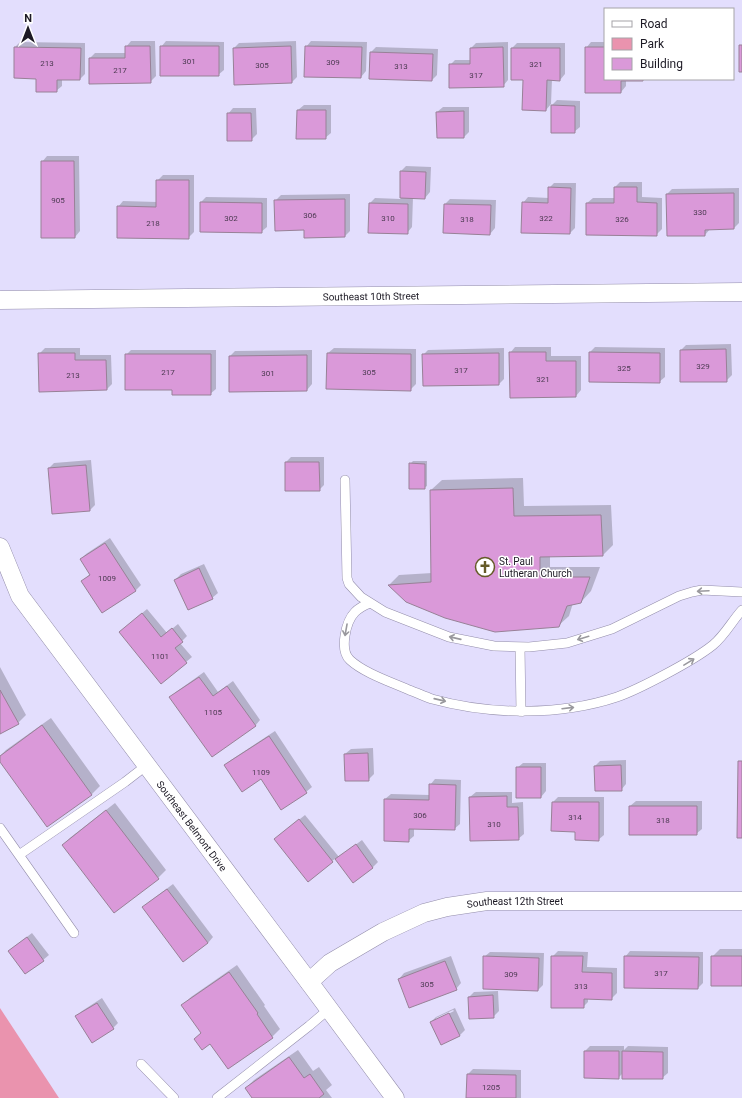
<svg xmlns="http://www.w3.org/2000/svg" width="742" height="1098" viewBox="0 0 742 1098" font-family="Roboto,sans-serif">
	<rect width="100%" height="100%" fill="#e3defd"/>
	<path fill="#ea93ae" d="M0,1008L59,1098H0Z"/>
	<path fill="#0003" fill-rule="evenodd" d="M131,41H155L156,76L150,82L90,58L95,53H126V47Z
		M166,41L224,42V70L218,75L161,47Z
		M296,41L297,77L292,82L234,48L239,43Z
		M311,41L367,42L366,71L361,77L306,47Z
		M20,42L85,43V74L80,79H62V86L56,91L37,78L15,47Z
		M508,42V80L503,86L450,65L455,60H471V48L476,43Z
		M591,42H605V79H644L643,80H626V86L621,92H586V48Z
		M517,43H565V74L560,80L552,79L551,104L546,110L524,79L512,48Z
		M376,47L438,49L437,75L432,80L371,52Z
		M557,100L580,101V127L574,132L552,105Z
		M304,105H331V133L325,138L298,110Z
		M443,107H469V132L464,137L437,112Z
		M233,108H256L257,134L251,140L228,114Z
		M47,156H79L80,231L75,237L42,162Z
		M406,166L431,167L430,192L425,198L413,197L412,227L407,233L369,204L375,198L401,199V171Z
		M163,175H194V232L188,238L118,207L123,201L157,202V181Z
		M620,182H642V197L662,198V229L656,235L587,203L593,198H615V187Z
		M554,183H576L575,228L570,233L523,203L528,197L549,198V188Z
		M739,188V223L734,228L710,229L705,235L667,194L672,189Z
		M350,194V231L345,236L305,229L275,201L281,195Z
		M206,197L267,198V227L261,232L201,202Z
		M450,199L496,200L495,228L490,234L445,204Z
		M731,344L732,375L726,381L681,350L686,345Z
		M515,347H551V356H581V390L576,396L510,353Z
		M595,347L665,348V377L659,382L590,352Z
		M45,348H80V355H111L112,384L107,389L39,354Z
		M334,348L416,349V384L410,390L328,353Z
		M504,348V379L499,384L423,355L428,350Z
		M131,350H216V389L210,394L173,389L126,355Z
		M312,350V384L307,390L230,391V356L235,351Z
		M291,457H324V485L319,490L286,462Z
		M91,460L95,505L90,510L49,468L54,463Z
		M413,461H427V486L424,488L410,464Z
		M523,478L524,506L611,505L613,545L603,555L550,556V567H600L591,591L581,602L573,603L569,616L558,626L407,601L389,585L399,575L432,573L431,490L442,480Z
		M110,538L141,585L136,590L103,612L82,581L90,574L81,559L86,554Z
		M204,564L218,593L212,598L175,580L181,574Z
		M147,609L167,633L178,624L187,636L180,643L192,657L161,683L120,632Z
		M0,667L26,715L18,723L0,733Z
		M204,672L218,692L233,681L260,720L255,726L171,697L176,692Z
		M51,718L100,786L92,794L47,826L0,760V756L6,750Z
		M275,731L312,787L306,792L225,765L231,760Z
		M373,748L374,774L368,780H346L345,754L351,749Z
		M626,760V784L621,790L595,766L600,761Z
		M523,763H546V791L541,797L517,768Z
		M435,779L461,780L460,824L454,829H414V836L408,841L385,799L391,794L430,795V785Z
		M476,792H512V803L523,802L524,834L518,839L470,797Z
		M558,797H604V835L598,840L576,831L553,802Z
		M636,801H702V829L696,834L630,806Z
		M115,803L166,870L158,878L114,911L63,845L71,837Z
		M305,815L339,857L362,840L378,862L373,867L353,881L336,858L308,880L281,834Z
		M173,884L213,937L208,943L149,902Z
		M32,933L49,955L43,960L9,951L15,946Z
		M720,949H742V985L712,957Z
		M558,951L588,952L587,967L617,968V993L611,999L588,998V1002L583,1007L552,957Z
		M630,951L703,952V983L698,988L625,957Z
		M490,952L544,953L543,985L538,990L484,957Z
		M451,956L461,983L456,989L399,979L404,973Z
		M237,965L265,1005L264,1006L280,1029L272,1037L228,1067L211,1042L195,1039L202,1032L183,1005L191,997Z
		M498,991L499,1011L493,1017L470,1018L469,997L474,992Z
		M102,998L118,1023L113,1028L77,1016L82,1011Z
		M455,1008L465,1030L460,1035L441,1044L431,1022L436,1017ZM453,1010L454,1011L436,1020V1018Z
		M590,1046H624V1050L628,1046L668,1047V1073L662,1078L623,1073L618,1078L585,1051Z
		M298,1050L313,1071L319,1067L332,1085L326,1090L332,1098H253L246,1088L254,1080Z
		M473,1069L521,1070V1098H481L468,1074Z"/>
	<path fill="#da99d9" stroke="#988197" d="M739,45H742V72H739Z
		M125,46H150L151,83L89,84V58H125Z
		M160,46H219V76H160Z
		M291,46L292,83L234,85L233,48Z
		M305,46L362,47L361,78L304,77Z
		M14,47L81,48L80,80H57V92H36V79L14,78Z
		M503,47L504,87L449,88V64H470V48Z
		M585,47H605V79H643V81H621V93H585Z
		M511,48H560V81L547,80L546,111L522,110L523,80H511Z
		M370,52L433,54L432,81L369,79Z
		M551,105L575,106V133H551Z
		M297,110H326V139H296Z
		M464,111V138H437L436,112Z
		M227,113H251L252,141H227Z
		M41,161H74L75,238H41Z
		M400,171L426,172L425,199L400,198Z
		M156,180H189V239L117,238V206L156,207Z
		M548,187L571,188L570,234L521,233L522,202L548,203Z
		M614,187H637V202L657,203V236L586,235V203H614Z
		M734,193V229L705,230V236H667L666,194Z
		M345,199V237L304,238V230L275,231L274,200Z
		M200,202L262,203V233L200,232Z
		M369,203L408,204V234L368,233Z
		M444,204L491,205L490,235L443,233Z
		M726,349L727,382H680V350Z
		M509,352H546V361H576V397L510,398Z
		M589,352L660,353V383L589,382Z
		M38,353H75V360H106L107,390L39,392Z
		M327,353L411,354V391L326,389Z
		M499,353V385L423,386L422,354Z
		M125,354H211V395H172V390H125Z
		M307,355V391L229,392V356Z
		M285,462H319L320,491H285Z
		M409,463L425,464V489H409Z
		M86,465L90,511L52,514L48,468Z
		M513,488L514,516L601,515L603,556L540,557V577H590L581,603L567,606L559,627L495,632L445,618L406,602L388,585L431,582L430,490Z
		M105,543L136,591L102,613L81,581L90,575L80,559Z
		M199,568L213,599L188,610L174,580Z
		M142,613L161,637L172,628L183,642L175,648L187,663L161,684L119,632Z
		M199,677L213,696L227,686L256,726L212,757L169,697Z
		M0,690L19,724L0,734Z
		M42,725L92,795L47,827L0,762V756Z
		M269,736L307,793L281,810L261,779L242,792L224,765Z
		M368,753L369,781H345L344,754Z
		M738,761H742V838H737Z
		M621,765L622,791H595L594,766Z
		M516,767H541V798H516Z
		M429,784L456,785L455,830L409,829V842L384,841V799L429,800Z
		M507,796V807H518L519,840L470,841L469,797Z
		M552,802H599V841L575,840V832L551,831Z
		M629,806H697V835H629Z
		M106,810L159,879L114,913L62,845Z
		M299,819L333,862L308,882L274,839Z
		M356,844L373,868L353,883L335,859Z
		M167,889L208,943L183,962L142,907Z
		M27,937L44,961L25,974L8,951Z
		M483,956L539,958L538,991L483,989Z
		M551,956H583L582,972L612,973V1000L584,999V1008H551Z
		M624,956L699,957L698,989L624,988Z
		M711,956H742V986H711Z
		M445,961L457,990L409,1008L398,979Z
		M229,972L258,1013L257,1014L273,1038L228,1069L210,1044L202,1050L194,1039L201,1033L181,1005Z
		M493,995L494,1018L469,1019L468,997Z
		M97,1003L114,1029L92,1043L75,1016Z
		M449,1013L460,1036L441,1045L430,1022Z
		M584,1051H619V1079L584,1078Z
		M622,1051L663,1052V1079H622Z
		M289,1057L304,1078L310,1074L324,1094L319,1098H252L245,1088Z
		M467,1074L516,1075V1098H466Z"/>
	<g fill="none" stroke-linecap="round" stroke-linejoin="round">
		<g stroke="#938daa" stroke-width="10">
			<path id="lane" d="M345,480L347,578L349,584L361,597L385,612L449,637L494,646L529,647L567,643L612,629L679,596L692,592L702,590L742,592
				M370,603C365,605 359,608 355,612C346,621 339,650 350,660C364,673 391,682 409,690C417,693 424,696 432,699C490,715 560,716 617,697C634,691 649,683 664,675C681,666 698,657 713,645C725,635 732,621 742,610
				M520,647L521,712
				M0,828L19,855
				M74,933L19,855L125,782L147,765
				M141,1064L174,1098
				M217,1098L309,1026L329,1009"/>
		</g>
		<g stroke="#938daa" stroke-width="19">
			<g id="street">
				<path id="s1" d="M0,300L742,292"/>
				<path id="s2" d="M0,547L20,596L309,982L395,1098"/>
				<path id="s3" d="M309,982L330,963L383,932L424,913L447,907L487,901H742"/>
			</g>
		</g>
		<use href="#lane" stroke="#fff" stroke-width="9"/>
		<use href="#street" stroke="#fff" stroke-width="18"/>
	</g>
	<defs><path id="oneway-shaft" d="M-6 0H5M1.5-3L5.5 0L1.5 3" fill="none" stroke-width="1.6" stroke-linecap="round" stroke-linejoin="round"/></defs>
	<g stroke="#99989d">
		<use href="#oneway-shaft" transform="translate(703 591) rotate(177)"/>
		<use href="#oneway-shaft" transform="translate(346 630) rotate(100)"/>
		<use href="#oneway-shaft" transform="translate(455 638) rotate(-167)"/>
		<use href="#oneway-shaft" transform="translate(583 638) rotate(163)"/>
		<use href="#oneway-shaft" transform="translate(689 662) rotate(-31)"/>
		<use href="#oneway-shaft" transform="translate(440 700) rotate(13)"/>
		<use href="#oneway-shaft" transform="translate(568 708) rotate(-7)"/>
	</g>
	<defs>
		<g id="church-ring" transform="scale(1)"><circle r="9.5" fill="#fff" stroke="#655b28" stroke-width="1.5"/><path d="M-1.2-6h2.4v3.5h3.3v2.4h-3.3V6h-2.4V-.1h-3.3v-2.4h3.3Z" fill="#655b28"/></g>
	</defs>
	<g fill-rule="evenodd">
		<use href="#church-ring" x="485" y="567"/>
	</g>
	<g text-anchor="middle" stroke-width="3" stroke-linejoin="round" paint-order="stroke">
		<g font-size="8" fill="#4c3a52">
			<text x="189" y="64">301</text>
			<text x="333" y="65">309</text>
			<text x="47" y="66">213</text>
			<text x="536" y="67">321</text>
			<text x="262" y="68">305</text>
			<text x="401" y="69">313</text>
			<text x="120" y="73">217</text>
			<text x="476" y="78">317</text>
			<text x="58" y="203">905</text>
			<text x="700" y="215">330</text>
			<text x="310" y="218">306</text>
			<text x="231" y="221">302</text>
			<text x="388" y="221">310</text>
			<text x="546" y="221">322</text>
			<text x="467" y="222">318</text>
			<text x="622" y="222">326</text>
			<text x="153" y="226">218</text>
			<text x="703" y="369">329</text>
			<text x="624" y="371">325</text>
			<text x="461" y="373">317</text>
			<text x="168" y="375">217</text>
			<text x="369" y="375">305</text>
			<text x="268" y="376">301</text>
			<text x="73" y="378">213</text>
			<text x="543" y="382">321</text>
			<text x="107" y="581">1009</text>
			<text x="160" y="659">1101</text>
			<text x="213" y="715">1105</text>
			<text x="261" y="775">1109</text>
			<text x="420" y="818">306</text>
			<text x="575" y="820">314</text>
			<text x="663" y="823">318</text>
			<text x="494" y="827">310</text>
			<text x="661" y="976">317</text>
			<text x="511" y="977">309</text>
			<text x="427" y="987">305</text>
			<text x="581" y="989">313</text>
			<text x="491" y="1090">1205</text>
		</g>
		<g font-size="10" fill="#1d1a25" stroke="#fff">
			<text dy="4" stroke="none"><textPath href="#s1" startOffset="371">Southeast 10th Street</textPath></text>
			<text dy="4" stroke="none"><textPath href="#s2" startOffset="340">Southeast Belmont Drive</textPath></text>
			<text dy="4" stroke="none"><textPath href="#s3" startOffset="227">Southeast 12th Street</textPath></text>
		</g>
		<g font-size="10" fill="#1d1a25" stroke="#fff" text-anchor="start">
			<text x="499" y="565">St. Paul<tspan x="499" dy="12">Lutheran Church</tspan></text>
		</g>
	</g>
	<rect x="604" y="8" width="130" height="72" fill="#ffffff" stroke="#a5a3a8"/>
	<rect x="612" y="21" width="20" height="6" fill="#ffffff" stroke="#a5a3a8"/>
	<text x="640" y="28" font-size="12" fill="#1d1a25">Road</text>
	<rect x="612" y="38" width="20" height="12" fill="#ea93ae" stroke="#a5a3a8"/>
	<text x="640" y="48" font-size="12" fill="#1d1a25">Park</text>
	<rect x="612" y="58" width="20" height="12" fill="#da99d9" stroke="#a5a3a8"/>
	<text x="640" y="68" font-size="12" fill="#1d1a25">Building</text>
	<g transform="translate(28 28)" stroke="#ffffff" stroke-width="3" paint-order="stroke">
	<path d="M0-3L7 15L0 10L-7 15Z" fill="#1d1a25"/>
	<text y="-6" font-size="11" font-weight="bold" text-anchor="middle" fill="#1d1a25">N</text>
	</g>
</svg>
